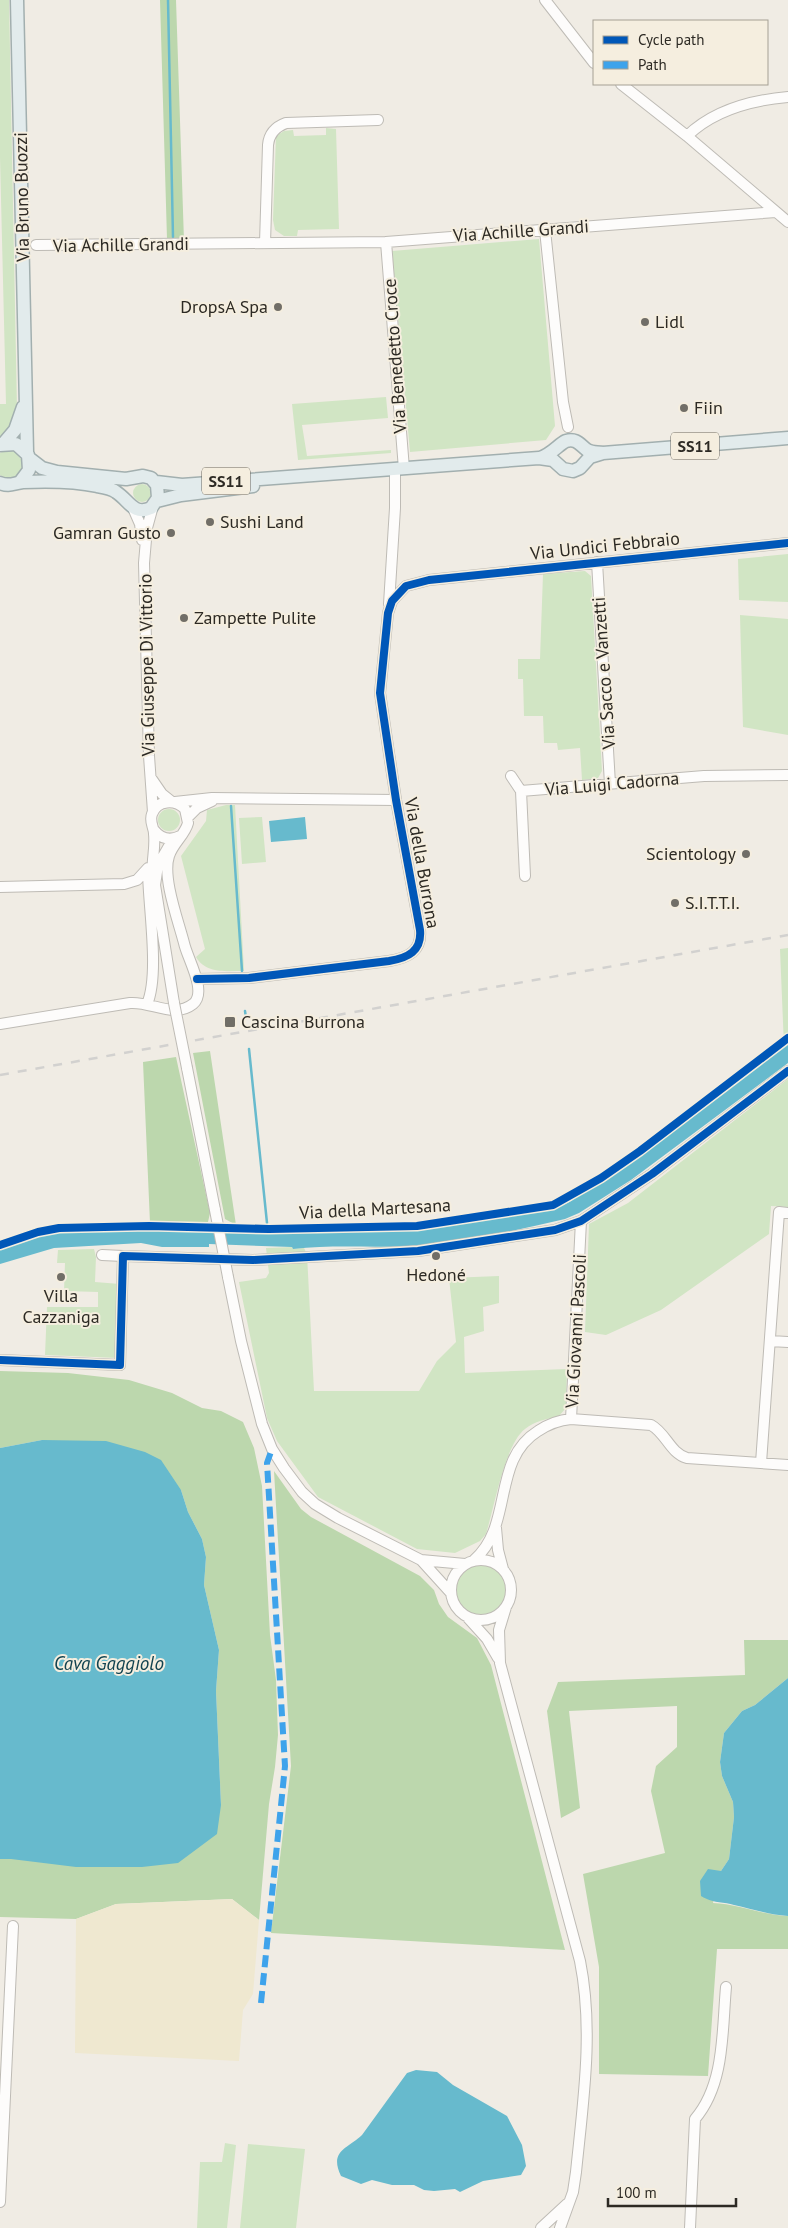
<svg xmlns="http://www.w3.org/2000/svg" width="788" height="2228" viewBox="0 0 788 2228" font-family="'PT Sans',sans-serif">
	<rect width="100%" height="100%" fill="#f0ece4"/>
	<path fill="#d1e5c4" d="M0,0H9L17,408L8,431L0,438V404H6L0,157Z
		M326,128L336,129L339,229L298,230L297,236H284L275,230L273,220L276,136L284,131L293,130L294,136L326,135Z
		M539,239L555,426L546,440L410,452L392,251Z
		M386,397L388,418L302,425L307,456L391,450V453L298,460L292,404Z
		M6,450L15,451L23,462C23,475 12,482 0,475V453Z
		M133 493a9 9 0 1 1 18 0a9 9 0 1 1-18 0Z
		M788,554V602L739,600L738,559Z
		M585,571L591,576L602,771L598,778L582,780L580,748L558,750L557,743H544L543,716H524L523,679H518V659H540L543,574Z
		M740,615L788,619V735L743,727Z
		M226,805H235L244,971C226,971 206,974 196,957L205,949L181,856L206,821L207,810Z
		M158 820a11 11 0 1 1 22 0a11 11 0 1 1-22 0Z
		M262,817L266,862L242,864L239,818Z
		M788,948V1044L784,1047L780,949Z
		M788,1079V1207L771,1206L769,1234L661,1310L606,1335L585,1332L589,1224L628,1203Z
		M292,1247L293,1249L304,1248L307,1254L314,1391H419L437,1361L456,1342L449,1278L499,1276V1303L483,1307L484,1331L464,1337L465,1373L567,1369L566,1408L558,1417C546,1419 535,1421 525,1429C505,1444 494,1508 486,1534L480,1541L455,1553L417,1549L318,1497L277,1441L267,1418L239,1282L266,1278L269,1273L266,1248Z
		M94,1249L96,1257L95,1282L120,1284L118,1358L45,1355L47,1307H98V1292L64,1291L65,1263H57L58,1250Z
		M455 1590a26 26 0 1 1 52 0a26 26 0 1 1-52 0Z
		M225,2143L236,2145L227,2228H197L200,2162H222Z
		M248,2144L305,2149L296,2228H240Z"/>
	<path fill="#bcd7ad" d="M160,0H176L184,241L167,239Z
		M210,1051L236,1225L225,1219L193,1053Z
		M176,1057L210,1213L208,1222L203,1224L150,1223L143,1062Z
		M0,1371L68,1373L129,1380L172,1393L202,1408L221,1411L243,1422L254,1448L262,1486L270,1635L276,1680L278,1735L275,1767L269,1804L259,1920L232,1899L116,1904L76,1919L0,1917V1859H11L221,1805L216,1691L219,1650L204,1585L206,1557L202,1539L188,1512L181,1490L42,1440L0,1448Z
		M274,1471L301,1509L311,1517L420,1576L434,1590L439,1604L448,1617L477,1638L491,1665L565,1950L271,1933L291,1766Z
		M744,1640H788V1678L755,1705L742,1711L724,1733L720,1762L722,1776L733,1802L734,1817L729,1859L721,1871L713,1903C739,1904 762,1915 788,1916V1949H717L708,2076L599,2074V1967L583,1874L665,1853L651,1791L656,1766L677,1747V1706L569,1711L580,1808L561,1818L547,1711L558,1682L745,1675Z"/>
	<path fill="#efe8d0" d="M232,1899L259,1920L253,1994L243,2010L239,2061L75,2053L76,1919L116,1904Z"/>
	<path fill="#67bacd" d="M305,817L307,839L271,842L269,821Z
		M788,1044V1063L631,1180L579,1213L565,1219C518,1230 470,1241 422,1245C379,1249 336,1244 293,1249L292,1247L209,1244V1247H162L141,1243L54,1248L0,1264V1248L38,1235L79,1230L291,1232L419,1230L561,1206L571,1201Z
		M42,1440L106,1441L145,1452L161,1460L181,1490L188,1512L202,1539L206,1557L204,1585L219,1650L216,1691L221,1805L217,1834L178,1863L142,1867H76L11,1859H0V1448Z
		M788,1678V1916C769,1915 753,1909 734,1905C720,1901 715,1904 701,1896L700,1881L708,1869L721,1871L729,1859L734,1817L733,1802L722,1776L720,1762L724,1733L742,1711L755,1705Z
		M416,2070L437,2072L453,2085L507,2116L522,2145L526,2166L521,2175L483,2181L460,2192L455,2189L434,2191L424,2190L414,2185H392L372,2180L361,2184L341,2176C329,2151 347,2149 362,2135L407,2073Z"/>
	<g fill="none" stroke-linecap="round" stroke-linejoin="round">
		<path stroke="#67bacd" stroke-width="2.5" d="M168,0L173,237
			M231,806L242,971
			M245,1011L246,1018
			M249,1049L267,1223"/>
		<g stroke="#bebbb5" stroke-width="12">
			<path id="minor" d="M545,0L594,63
				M621,84L687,136L788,222
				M687,136C714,110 753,100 788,97
				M545,230L563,402L568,427
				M386,242L404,469
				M265,243L268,145C269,134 275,127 286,123L378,120
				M36,245L386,242L776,212
				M133,508L140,524L142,540
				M597,562L610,784
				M389,604L395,508V470
				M511,776L521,791
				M151,778L162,794L172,802
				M521,791L704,776L788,775
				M521,791L525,876
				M175,802L212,798L396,800
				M153,812L149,756L144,563L147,528L153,506
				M188,817L197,808L212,801
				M154,830C161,839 170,841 180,836
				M169,846L158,865L155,885L174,1003
				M0,887L124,884L137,880L148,868
				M197,979L249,978L389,961C408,958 422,951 420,930L396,800L380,693L388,613L392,601L406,586L429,580L788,543
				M147,1004C160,974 148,905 148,870
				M0,1024L130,1003C151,1001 174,1019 193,1004C208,992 187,958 184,943C178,920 162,877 169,856C173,843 185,835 188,823L185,809C175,799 157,800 152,814C149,822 154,827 154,834C156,852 149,867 155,885
				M187,1068L215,1210
				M581,1221L571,1419L651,1425C666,1433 670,1453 687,1458L788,1465
				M102,1255L123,1256
				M228,1277L241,1341L262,1424L272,1449L284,1468L302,1492L315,1504L338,1518L421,1560L450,1592
				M770,1341L788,1342
				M0,1360L120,1365L123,1256L253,1260L418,1251L555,1230L581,1221L652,1174L788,1071
				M761,1463L779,1212L788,1213
				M496,1528L498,1550L503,1569
				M451 1590a30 30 0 1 1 60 0a30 30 0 1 1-60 0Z
				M421,1560L465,1564
				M474,1560C514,1526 491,1460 538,1431C547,1425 560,1420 571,1419
				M506,1607L499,1630L500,1663L580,1961C594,2031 583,2102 576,2172L573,2192L560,2228
				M468,1618L487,1639L498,1658
				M0,2202L13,1926
				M541,2228L567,2204
				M690,2228L695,2119C725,2084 722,2031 726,1987"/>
		</g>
		<g stroke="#a2afaf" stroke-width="15">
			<path id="major" d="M17,0L27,452
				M3,444L15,430L23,407
				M0,445L16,444L28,455L29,470L20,482
				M540,458C552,454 559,444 566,441C577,438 580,445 587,450C592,453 597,452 603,453
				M156,482L182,485L539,458L553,460L563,469L573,471L580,468L590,457L603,453L788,438
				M0,483C9,487 14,483 23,482C46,481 74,481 97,486C103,487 111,488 116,492C129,500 133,516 151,508L158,498L157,485L151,478L143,476L126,479L57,472L42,468L29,458
				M157,501L181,495L253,486"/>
		</g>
		<use href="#minor" stroke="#fdfcfb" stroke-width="10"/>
		<use href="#major" stroke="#e2ebec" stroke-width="12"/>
		<path stroke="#d2d1cf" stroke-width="2.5" stroke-dasharray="9 9" stroke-linecap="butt" d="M0,1075L788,935"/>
		<g stroke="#bebbb5" stroke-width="12" stroke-linecap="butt">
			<path id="minor-bridge" d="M174,1003L187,1068
				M215,1210L228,1277"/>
		</g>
		<use href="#minor-bridge" stroke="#fdfcfb" stroke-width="10"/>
		<path stroke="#3ea3eb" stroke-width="6" stroke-dasharray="12 6" stroke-linecap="butt" d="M261,2003L285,1766L267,1463L272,1449"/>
		<g stroke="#f5eedf" stroke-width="11">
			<path id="cycleway" d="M197,979L249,978L389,961C408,958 422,951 420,930L396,800L380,693L388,613L392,601L406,586L429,580L788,543
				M0,1245L38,1232L59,1228L149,1226L269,1229L417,1226L553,1205L601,1178L640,1151L788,1038
				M0,1360L120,1365L123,1256L253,1260L418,1251L555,1230L581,1221L652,1174L788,1071"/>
		</g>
		<use href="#cycleway" stroke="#0057b8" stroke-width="8"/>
	</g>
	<g fill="#716e67" stroke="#f5eedf" stroke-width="2">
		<circle cx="278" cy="307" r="5"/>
		<circle cx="645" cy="322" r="5"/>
		<circle cx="684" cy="408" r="5"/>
		<circle cx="210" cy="522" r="5"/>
		<circle cx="171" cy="533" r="5"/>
		<circle cx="184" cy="618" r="5"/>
		<circle cx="746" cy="854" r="5"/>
		<circle cx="675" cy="903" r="5"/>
		<rect x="224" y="1016" width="12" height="12" rx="2.5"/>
		<circle cx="436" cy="1256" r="5"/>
		<circle cx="61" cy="1277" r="5"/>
	</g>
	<g text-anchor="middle" stroke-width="4" stroke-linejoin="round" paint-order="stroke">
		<g fill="#f5eedf" stroke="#69655c" stroke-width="1">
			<rect x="671" y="432.5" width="48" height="27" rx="4"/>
			<rect x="202" y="467.5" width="48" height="27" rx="4"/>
		</g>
		<g font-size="16" font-weight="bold" fill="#2d2a24">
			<text x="695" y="452">SS11</text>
			<text x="226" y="487">SS11</text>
		</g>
		<g font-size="18" fill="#2d2a24" stroke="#f5eedf">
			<text transform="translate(22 197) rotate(-91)" y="6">Via Bruno Buozzi</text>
			<text transform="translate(521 231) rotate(-4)" y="6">Via Achille Grandi</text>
			<text transform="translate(121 245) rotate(-1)" y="6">Via Achille Grandi</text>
			<text transform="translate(395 356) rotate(-94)" y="6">Via Benedetto Croce</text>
			<text transform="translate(605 546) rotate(-6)" y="6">Via Undici Febbraio</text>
			<text transform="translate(147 665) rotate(-91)" y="6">Via Giuseppe Di Vittorio</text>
			<text transform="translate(604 673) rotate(-94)" y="6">Via Sacco e Vanzetti</text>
			<text transform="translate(612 784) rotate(-5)" y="6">Via Luigi Cadorna</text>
			<text transform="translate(422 863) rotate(80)" y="6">Via della Burrona</text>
			<text transform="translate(375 1209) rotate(-3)" y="6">Via della Martesana</text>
			<text transform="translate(576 1331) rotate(-87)" y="6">Via Giovanni Pascoli</text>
		</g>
		<g font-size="18" fill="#2d2a24" stroke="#f5eedf" text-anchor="start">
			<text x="268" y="313" text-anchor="end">DropsA Spa</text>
			<text x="655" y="328">Lidl</text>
			<text x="694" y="414">Fiin</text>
			<text x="220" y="528">Sushi Land</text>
			<text x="161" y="539" text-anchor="end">Gamran Gusto</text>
			<text x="194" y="624">Zampette Pulite</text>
			<text x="736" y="860" text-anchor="end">Scientology</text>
			<text x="685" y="909">S.I.T.T.I.</text>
			<text x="241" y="1028">Cascina Burrona</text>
			<text x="436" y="1281" text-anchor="middle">Hedoné</text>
			<text x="61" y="1302" text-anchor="middle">Villa<tspan x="61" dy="21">Cazzaniga</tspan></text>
		</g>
		<g font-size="19" font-style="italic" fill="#114350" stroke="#f5eedf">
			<text x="109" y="1670">Cava Gaggiolo</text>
		</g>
	</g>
	<rect x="593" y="20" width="175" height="65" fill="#f5eedf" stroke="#a5a094"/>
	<rect x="603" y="36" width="25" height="8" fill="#0057b8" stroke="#a5a094"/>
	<text x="638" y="45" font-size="15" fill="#2d2a24">Cycle path</text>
	<rect x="603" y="61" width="25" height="8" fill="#3ea3eb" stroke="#a5a094"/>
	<text x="638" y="70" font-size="15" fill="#2d2a24">Path</text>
	<path d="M608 2198v8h128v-8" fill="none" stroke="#2d2a24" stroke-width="2.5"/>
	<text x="616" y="2198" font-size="15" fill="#2d2a24" stroke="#f5eedf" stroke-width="4" paint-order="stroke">100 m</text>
</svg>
